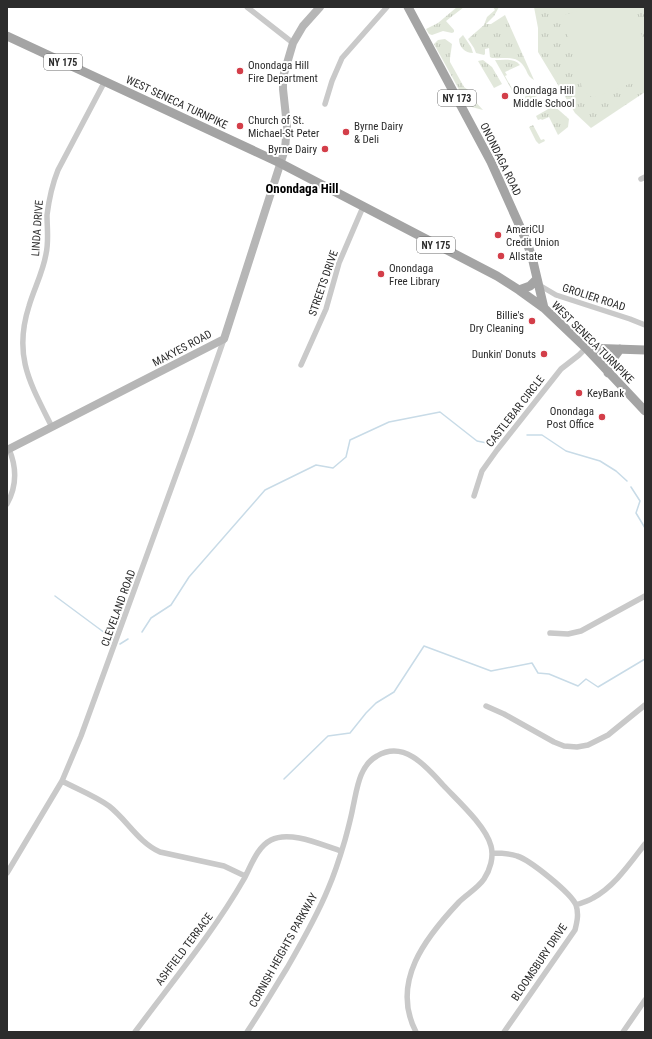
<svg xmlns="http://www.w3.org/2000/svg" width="652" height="1039" viewBox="0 0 652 1039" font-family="'Roboto Condensed',sans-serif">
	<defs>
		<pattern id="grass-tufts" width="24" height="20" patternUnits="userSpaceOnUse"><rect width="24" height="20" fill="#e2e8db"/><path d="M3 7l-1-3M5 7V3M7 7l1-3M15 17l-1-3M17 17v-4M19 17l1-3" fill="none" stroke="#c2c7bc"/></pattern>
	</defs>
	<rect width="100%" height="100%" fill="#fff"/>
	<path fill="url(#grass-tufts)" d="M457,7H464L446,21L454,30V32L452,33L443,31L432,35L429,34L426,29L438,23Z
		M493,7H499L494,16L486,24H491L505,15L534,80C530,78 528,75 526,70C518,54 507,59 492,58L490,57L489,48L485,49V54L484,55L476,53L474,48L468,39L484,25L487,17L495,10Z
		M534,7H645V92L591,128L575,113L538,52V28Z
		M463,35L471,47L473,53C465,53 459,47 459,39Z
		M445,39L452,44L450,58V62L464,87L471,92L473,99L483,110L468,106L434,44L438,40Z
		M483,60L492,67L502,84L494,88L478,61Z
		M495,60C504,60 514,58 520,65L505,72L507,75L505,76L514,92H513Z
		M532,87H537L539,92L543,93L527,101L525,97L528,93L527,90Z
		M552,104L569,119L568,127L558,135L549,117L542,120L541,119L538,120L536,116L550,108V106Z
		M533,125L541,140L544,139L545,141L539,144L536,141L529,127Z"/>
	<path fill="#e2e8db" d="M600,7H631L645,44V78L593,98L583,91L562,15Z"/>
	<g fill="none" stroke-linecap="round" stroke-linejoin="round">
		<path stroke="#c8dbe7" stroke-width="1.5" d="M527,435H542L566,451L600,461L616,471L627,481
			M631,487L640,501L636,513L645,528
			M55,596L113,639
			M142,632L151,618L171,605L189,577L265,490L316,465L333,468L346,457L350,440L389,422L440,412L477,441L487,443L497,439
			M120,644L128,639
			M284,779L328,736L350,733L366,713L376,703L394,692L424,646L491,671L532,663L538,673L549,674L578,686L586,679L598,687L645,659"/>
		<path stroke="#c9c9c9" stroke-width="5.5" d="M247,7L293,43
			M325,104L332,81L342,58L387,7
			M641,179L645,177
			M539,285L556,295L630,319L645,325
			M301,365L326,309L339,263L363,207
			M52,427C30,383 13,356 29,306C34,289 43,272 46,254C49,241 47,228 47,215C49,199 52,185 58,170L105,81
			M474,496L482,471L497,450L561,369L579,355L586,348
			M7,504C17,486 17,468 9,449
			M550,633L568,634L581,631L645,596
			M486,706L504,714L554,742L564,746L577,747L588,745L608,735L645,705
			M62,781C77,789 95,796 109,806C127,820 138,842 160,852L224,866L245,876
			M492,853C500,853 509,853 517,856C530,860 571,893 576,905C579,914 577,922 575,930L504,1032
			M7,873L62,781L81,736L191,434L224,339
			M576,905C582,903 588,901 593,898C615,886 630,863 645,844
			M135,1032C172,982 213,933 244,879C251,866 257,847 271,840C290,830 322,845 341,851
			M247,1032C261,1011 274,989 287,968C302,942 317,916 328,889C335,873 340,857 345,840C348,829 351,818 353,807C357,789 359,766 377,756C404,740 426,766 443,785C457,800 486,826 491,846C494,857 490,870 484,879C478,888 467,894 459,902C426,937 390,982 416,1032
			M623,1032L645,1000"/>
		<path stroke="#b6b6b6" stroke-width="8" d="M7,450L224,339L285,149L287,126L283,89V77L293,43L303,26L320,7"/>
		<path stroke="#a4a4a4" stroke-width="9" d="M408,7L491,162L526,240L532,257L544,308
			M7,36L280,163L497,276L519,290L544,308L586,348L645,411
			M519,290L530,286L537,279
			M586,348L645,350
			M608,373L612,360L620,349"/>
	</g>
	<g fill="#d33e49" stroke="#fff" stroke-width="1.5">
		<circle cx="240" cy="71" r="4"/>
		<circle cx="505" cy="96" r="4"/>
		<circle cx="240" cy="126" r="4"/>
		<circle cx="346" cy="132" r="4"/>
		<circle cx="325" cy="149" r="4"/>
		<circle cx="498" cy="235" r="4"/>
		<circle cx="501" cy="256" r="4"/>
		<circle cx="381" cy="274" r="4"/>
		<circle cx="532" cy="321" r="4"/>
		<circle cx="544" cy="354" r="4"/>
		<circle cx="579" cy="393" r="4"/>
		<circle cx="602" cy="417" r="4"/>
	</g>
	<g text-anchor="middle" stroke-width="4" stroke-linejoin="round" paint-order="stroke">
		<g fill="#fff" stroke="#6b6b6b" stroke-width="1">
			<rect x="44" y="54" width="38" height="16" rx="3"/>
			<rect x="438" y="90" width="38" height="16" rx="3"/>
			<rect x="417" y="237" width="38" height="16" rx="3"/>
		</g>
		<g font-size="10" font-weight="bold" fill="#2c2c2c">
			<text x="63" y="66">NY 175</text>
			<text x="457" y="102">NY 173</text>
			<text x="436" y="249">NY 175</text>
		</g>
		<g font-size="11" fill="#2c2c2c" stroke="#fff" text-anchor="start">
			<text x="248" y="69">Onondaga Hill<tspan x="248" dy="13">Fire Department</tspan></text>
			<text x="513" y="94">Onondaga Hill<tspan x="513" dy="13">Middle School</tspan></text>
			<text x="248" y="124">Church of St.<tspan x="248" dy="13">Michael-St Peter</tspan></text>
			<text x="354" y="130">Byrne Dairy<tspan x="354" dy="13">&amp; Deli</tspan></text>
			<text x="317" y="153" text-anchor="end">Byrne Dairy</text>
			<text x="506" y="233">AmeriCU<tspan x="506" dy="13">Credit Union</tspan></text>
			<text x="509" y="260">Allstate</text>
			<text x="389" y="272">Onondaga<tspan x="389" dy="13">Free Library</tspan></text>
			<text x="524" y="319" text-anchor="end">Billie's<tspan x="524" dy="13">Dry Cleaning</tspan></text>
			<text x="536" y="358" text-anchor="end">Dunkin' Donuts</text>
			<text x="587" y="397">KeyBank</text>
			<text x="594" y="415" text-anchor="end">Onondaga<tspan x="594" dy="13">Post Office</tspan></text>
		</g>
		<g font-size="11" fill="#2c2c2c" stroke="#fff">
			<text transform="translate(177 102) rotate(25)" y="4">WEST SENECA TURNPIKE</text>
			<text transform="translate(501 159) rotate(64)" y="4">ONONDAGA ROAD</text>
			<text transform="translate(37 228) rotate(-86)" y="4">LINDA DRIVE</text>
			<text transform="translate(323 283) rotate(-71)" y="4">STREETS DRIVE</text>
			<text transform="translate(594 297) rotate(18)" y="4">GROLIER ROAD</text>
			<text transform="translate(593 342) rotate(45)" y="4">WEST SENECA TURNPIKE</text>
			<text transform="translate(182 348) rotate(-28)" y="4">MAKYES ROAD</text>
			<text transform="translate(515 411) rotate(-52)" y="4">CASTLEBAR CIRCLE</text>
			<text transform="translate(118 608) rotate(-70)" y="4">CLEVELAND ROAD</text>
			<text transform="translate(184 949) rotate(-53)" y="4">ASHFIELD TERRACE</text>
			<text transform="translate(283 950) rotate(-61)" y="4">CORNISH HEIGHTS PARKWAY</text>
			<text transform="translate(539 962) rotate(-56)" y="4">BLOOMSBURY DRIVE</text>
		</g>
		<g font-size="13" font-weight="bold" fill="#000" stroke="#fff">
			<text x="302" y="193">Onondaga Hill</text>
		</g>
	</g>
	<rect width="652" height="1039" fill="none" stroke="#2c2c2c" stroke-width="16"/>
</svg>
